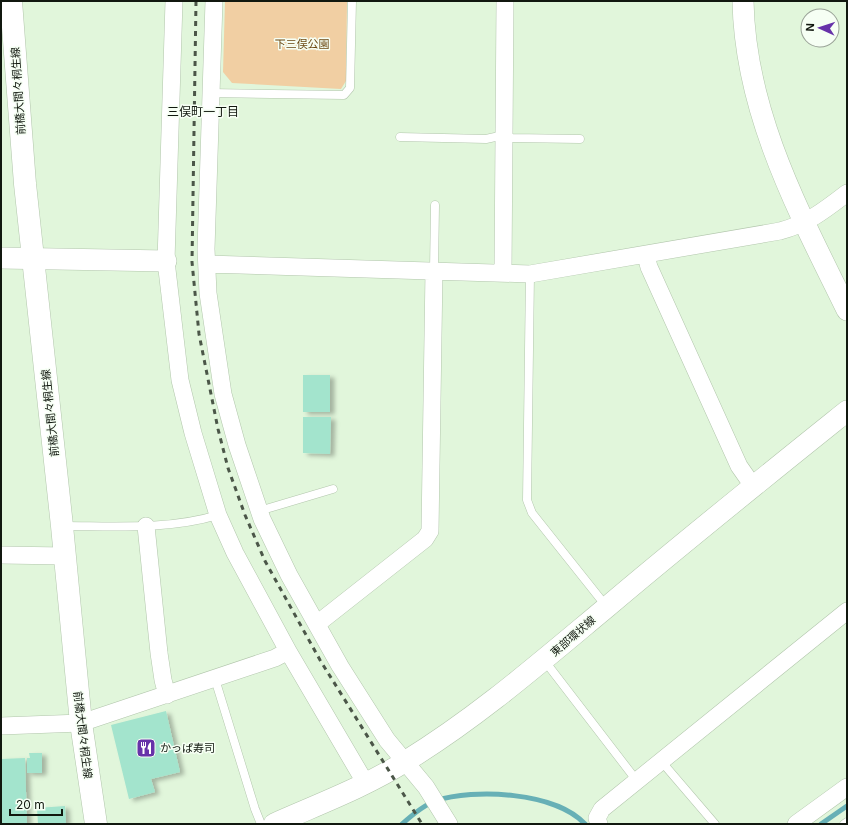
<svg xmlns="http://www.w3.org/2000/svg" width="848" height="825" viewBox="0 0 848 825" font-family="Inter,'Noto Sans JP',sans-serif">
	<defs>
		<filter id="shadow"><feDropShadow dx="4.5" dy="2.5" stdDeviation="2" flood-color="#0004"/></filter>
	</defs>
	<rect width="100%" height="100%" fill="#e1f6db"/>
	<path fill="#f1cfa3" d="M225,1H347L346,81L341,89L232,83L223,72Z"/>
	<g fill="none" stroke-linecap="round" stroke-linejoin="round">
		<path stroke="#67b0b6" stroke-width="5" d="M402,824C411,816 424,805 435,801C474,788 556,792 585,824
			M821,824L847,806"/>
	</g>
	<path fill="#a3e4cd" filter="url(#shadow)" d="M303,375H330V412H303Z
		M303,417H331L330,454L303,453Z
		M166,711L180,772L151,779L155,792L129,799L111,725Z
		M29,753H42V773H27V758H30Z
		M25,758L27,824H1V759Z
		M65,806L66,824H38L37,808Z"/>
	<g fill="none" stroke-linecap="round" stroke-linejoin="round">
		<g stroke="#b2c6ac" stroke-width="9">
			<path id="service" d="M210,93L344,95L350,88L352,1
				M400,137L486,139L504,135L512,138L580,139
				M434,271L435,205
				M530,274L527,500L532,513L606,606
				M259,511L333,489
				M63,526C114,526 169,530 218,515
				M544,660L637,781
				M215,679L255,809L261,824
				M661,761L715,824
				M844,824L847,822"/>
		</g>
		<g stroke="#b2c6ac" stroke-width="18">
			<path id="minor" d="M174,1L166,261L180,380L193,433L218,515L235,553L288,651L366,784
				M214,1L206,249L208,293L223,394L237,445L262,519L289,575L340,666L387,740L426,787L449,824
				M646,256L649,267L739,466L753,486
				M207,264L530,274L780,231C807,224 825,210 847,193
				M503,272L505,1
				M146,526L159,653L163,680L167,695
				M1,555L65,556
				M317,624L425,539L430,531L434,271
				M1,726L81,723L275,658L288,651
				M599,824L597,818L602,809L847,611
				M796,824L847,787"/>
		</g>
		<g stroke="#b2c6ac" stroke-width="22">
			<path id="tertiary" d="M743,1C745,113 799,212 847,310
				M1,258L166,261
				M274,824C319,804 365,787 406,761C478,717 542,661 607,607C686,540 766,476 847,411"/>
		</g>
		<g stroke="#b2c6ac" stroke-width="23">
			<path id="primary" d="M11,1L25,184L62,526L81,723L96,824"/>
		</g>
		<use href="#service" stroke="#fff" stroke-width="8"/>
		<use href="#minor" stroke="#fff" stroke-width="17"/>
		<use href="#tertiary" stroke="#fff" stroke-width="21"/>
		<use href="#primary" stroke="#fff" stroke-width="22"/>
		<path stroke="#4b5648" stroke-width="3" stroke-dasharray="5 5" stroke-linecap="butt" d="M196,1L192,262L199,334L218,429L228,468L245,515L265,561L320,660L422,824"/>
	</g>
	<defs>
		<g id="restaurant-square" transform="scale(1)"><rect x="-9" y="-9" width="18" height="18" rx="4" fill="#6732a9" stroke="#f6fff4"/><path d="M-5-6h1v4h1v-4h1v4h1v-4h1v5L-1.5 .5V6h-2V.5L-5-1ZM5-6V6H3V1.5H1.5Q1.5-4 5-6Z" fill="#fff"/></g>
	</defs>
	<g fill-rule="evenodd">
		<use href="#restaurant-square" x="146" y="748"/>
	</g>
	<g text-anchor="middle" stroke-width="3" stroke-linejoin="round" paint-order="stroke">
		<g font-size="11" fill="#6c4912" stroke="#f6fff4">
			<text x="302" y="48">下三俣公園</text>
		</g>
		<g font-size="11" fill="#11180f" stroke="#f6fff4">
			<text transform="translate(18 91) rotate(-94)" y="4">前橋大間々桐生線</text>
			<text transform="translate(50 413) rotate(-96)" y="4">前橋大間々桐生線</text>
			<text transform="translate(573 636) rotate(-41)" y="4">東部環状線</text>
			<text transform="translate(83 735) rotate(83)" y="4">前橋大間々桐生線</text>
		</g>
		<g font-size="11" fill="#11180f" stroke="#f6fff4" text-anchor="start">
			<text x="160" y="752">かっぱ寿司</text>
		</g>
		<g font-size="12" fill="#11180f" stroke="#f6fff4">
			<text x="203" y="116">三俣町一丁目</text>
		</g>
	</g>
	<rect width="848" height="825" fill="none" stroke="#11180f" stroke-width="4"/>
	<g transform="translate(820 28) rotate(273)"><circle r="19" fill="#f6fff4" stroke="#9aa398"/>
	<path d="M0-3L7 15L0 10L-7 15Z" fill="#6732a9"/>
	<text y="-6" font-size="11" font-weight="bold" text-anchor="middle" fill="#11180f">N</text>
	</g>
	<path d="M10 809v6h52v-6" fill="none" stroke="#11180f" stroke-width="2"/>
	<text x="16" y="809" font-size="12" fill="#11180f" stroke="#f6fff4" stroke-width="3" paint-order="stroke">20 m</text>
</svg>
